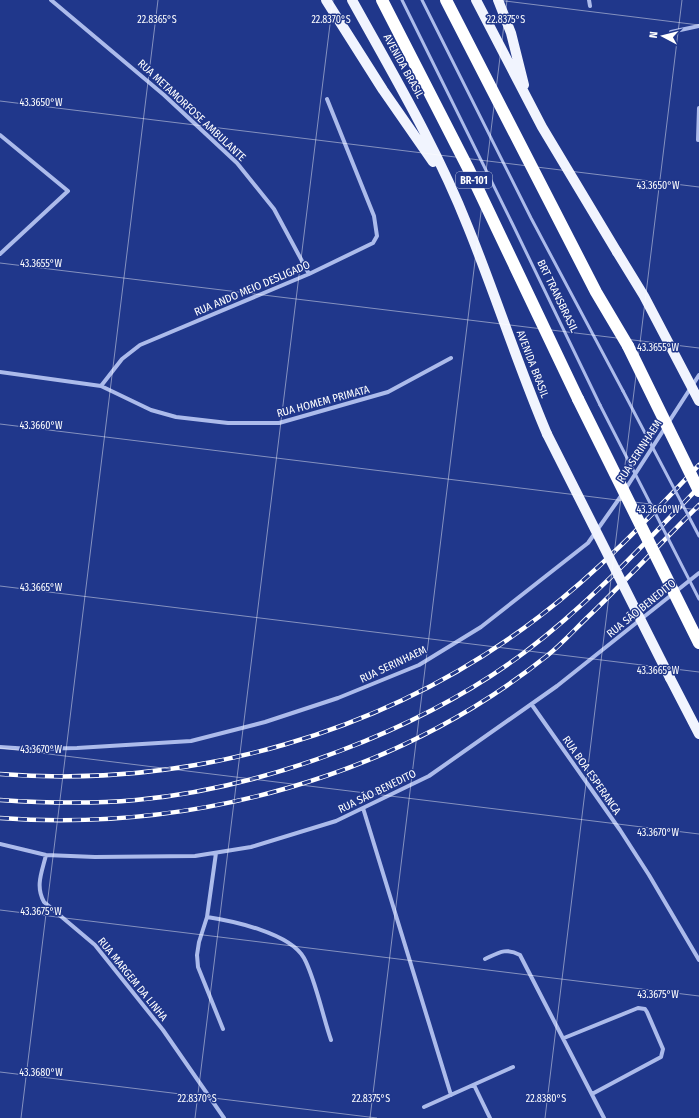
<svg xmlns="http://www.w3.org/2000/svg" width="699" height="1118" viewBox="0 0 699 1118" font-family="'Fira Sans Condensed',sans-serif">
	<rect width="100%" height="100%" fill="#20378b"/>
	<g fill="none" stroke-linecap="round" stroke-linejoin="round">
		<path stroke="#acbbeb" stroke-width="3" d="M402,0L513,225L600,405
			M422,0L531,218L623,391"/>
		<path stroke="#acbbeb" stroke-width="4" d="M51,0L164,95L237,163L274,209L309,274
			M589,0L590,6
			M671,32L699,26
			M0,135L68,191L0,254
			M698,140L699,108
			M0,372L101,386L122,359L140,345L309,274L373,243L377,236L374,216L327,99
			M101,386L151,410L176,417L228,423H279L388,392L451,358
			M532,705L620,830L649,875L699,960
			M0,747L30,749L77,748L191,741L265,722L338,698L419,665L481,627L588,543L621,496L699,375
			M363,808L451,1095
			M0,844L46,855L95,857L195,856L251,847L336,821L429,776L557,686L699,573
			M216,853L207,917L199,942L197,955L198,967L223,1029
			M46,855C42,872 35,886 44,902L95,945L163,1030L224,1118
			M207,917C233,921 290,933 304,958C315,978 323,1017 331,1040
			M485,959C498,953 506,947 520,955L604,1118
			M564,1038L638,1008L645,1009L647,1012L663,1049L661,1057L592,1094
			M474,1085L490,1118
			M424,1107L513,1067"/>
		<path stroke="#f1f4fe" stroke-width="10" d="M326,0L383,90L433,162
			M352,0C393,74 437,148 468,227C496,296 518,366 547,434
			M476,0L542,127L617,252
			M498,0L511,33L524,85
			M670,678L699,734"/>
		<path stroke="#fff" stroke-width="12" d="M382,0L469,170L578,399
			M446,0L596,292L628,346"/>
		<g stroke="#fff" stroke-width="4.5">
			<path id="rail" d="M0,774C191,789 388,733 540,616C599,571 648,519 699,465
				M0,800C45,803 91,804 136,800C266,788 421,730 525,652C589,604 644,544 699,487
				M0,818C193,832 396,777 548,655C564,642 577,627 592,613C628,578 663,541 699,505"/>
		</g>
		<use href="#rail" stroke="#20378b" stroke-width="3" stroke-dasharray="9" stroke-linecap="butt"/>
		<path stroke="#acbbeb" stroke-width="3" d="M623,391L699,536
			M600,405L699,599"/>
		<path stroke="#f1f4fe" stroke-width="10" d="M617,252L644,296L699,401
			M547,434L670,678"/>
		<path stroke="#fff" stroke-width="12" d="M628,346L699,491
			M578,399L699,643"/>
	</g>
	<path fill="none" stroke="#fff" stroke-width="1" stroke-opacity="0.45" d="M497,0L699,25M0,101L699,187M0,263L699,348M0,424L699,510M0,586L699,672M0,748L699,834M0,910L699,996M0,1072L377,1118M21,1118L158,0M195,1118L333,0M370,1118L507,0M545,1118L682,0"/>
	<g text-anchor="middle" stroke-width="3" stroke-linejoin="round" paint-order="stroke">
		<rect fill="#20378b" stroke="#bcc3dc" stroke-width="1" x="456" y="172" width="36" height="16" rx="3"/>
		<g font-size="10" font-weight="bold" fill="#fff">
			<text x="474" y="184">BR-101</text>
		</g>
		<g font-size="11" fill="#fff" stroke="#20378b">
			<text transform="translate(404 66) rotate(61)" y="4">AVENIDA BRASIL</text>
			<text transform="translate(192 110) rotate(43)" y="4">RUA METAMORFOSE AMBULANTE</text>
			<text transform="translate(252 288) rotate(-23)" y="4">RUA ANDO MEIO DESLIGADO</text>
			<text transform="translate(558 296) rotate(64)" y="4">BRT TRANSBRASIL</text>
			<text transform="translate(533 364) rotate(69)" y="4">AVENIDA BRASIL</text>
			<text transform="translate(323 401) rotate(-15)" y="4">RUA HOMEM PRIMATA</text>
			<text transform="translate(639 451) rotate(-57)" y="4">RUA SERINHAEM</text>
			<text transform="translate(641 608) rotate(-39)" y="4">RUA SĀO BENEDITO</text>
			<text transform="translate(393 664) rotate(-25)" y="4">RUA SERINHAEM</text>
			<text transform="translate(592 775) rotate(55)" y="4">RUA BOA ESPERANCA</text>
			<text transform="translate(377 791) rotate(-26)" y="4">RUA SĀO BENEDITO</text>
			<text transform="translate(133 979) rotate(51)" y="4">RUA MARGEM DA LINHA</text>
		</g>
	</g>
	<g font-size="10" text-anchor="middle" fill="#fff" stroke="#20378b" stroke-width="3" stroke-linejoin="round" paint-order="stroke">
		<text x="157" y="23">22.8365°S</text>
		<text x="331" y="23">22.8370°S</text>
		<text x="506" y="23">22.8375°S</text>
		<text x="41" y="106">43.3650°W</text>
		<text x="658" y="189">43.3650°W</text>
		<text x="41" y="267">43.3655°W</text>
		<text x="658" y="351">43.3655°W</text>
		<text x="41" y="429">43.3660°W</text>
		<text x="658" y="513">43.3660°W</text>
		<text x="41" y="591">43.3665°W</text>
		<text x="658" y="674">43.3665°W</text>
		<text x="41" y="753">43.3670°W</text>
		<text x="658" y="836">43.3670°W</text>
		<text x="41" y="915">43.3675°W</text>
		<text x="658" y="998">43.3675°W</text>
		<text x="41" y="1076">43.3680°W</text>
		<text x="197" y="1102">22.8370°S</text>
		<text x="371" y="1102">22.8375°S</text>
		<text x="546" y="1102">22.8380°S</text>
	</g>
	<g transform="translate(663 36) rotate(277)" stroke="#20378b" stroke-width="3" paint-order="stroke">
	<path d="M0-3L7 15L0 10L-7 15Z" fill="#ffffff"/>
	<text y="-6" font-size="11" font-weight="bold" text-anchor="middle" fill="#ffffff">N</text>
	</g>
</svg>
